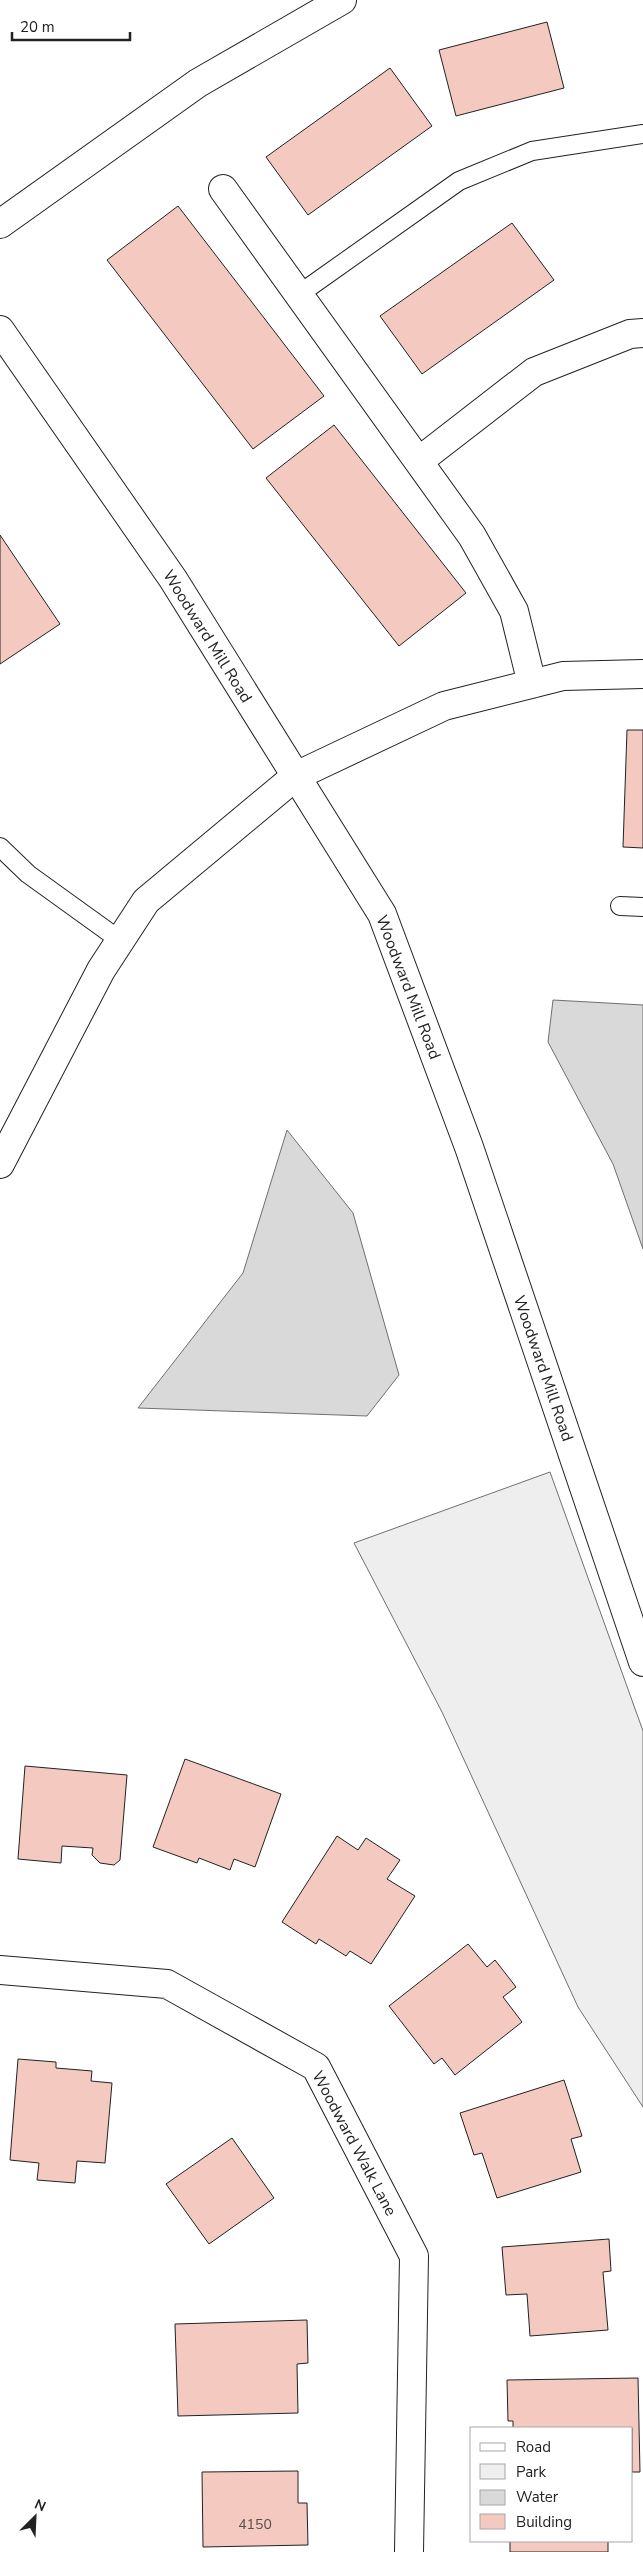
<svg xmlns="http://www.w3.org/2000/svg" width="643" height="2552" viewBox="0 0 643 2552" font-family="'Nunito Sans',sans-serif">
	<rect width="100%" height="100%" fill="#fff"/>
	<path fill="#eee" stroke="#6f6f6f" d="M550,1472L643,1731V2107L578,2007L442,1712L354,1543Z"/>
	<path fill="#d9d9d9" stroke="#6f6f6f" d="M553,1000L643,1005V1249L613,1164L548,1042Z
		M287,1130L353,1213L399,1375L367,1416L138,1408L243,1273Z"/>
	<path fill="#f3c9c0" stroke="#222" d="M547,22L564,88L456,116L439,50Z
		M390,68L432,126L308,215L266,157Z
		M178,206L324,396L253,449L107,260Z
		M512,223L554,280L422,374L380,316Z
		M334,425L466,593L399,646L266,478Z
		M0,535L60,624L0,664Z
		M627,730H643V848L623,847Z
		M185,1759L281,1794L255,1867L234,1859L230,1870L199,1858L197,1863L153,1847Z
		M25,1766L127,1775L120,1860L114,1865L100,1863L92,1855L93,1848L62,1846L61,1863L18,1859Z
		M337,1836L358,1850L366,1838L400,1860L387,1879L415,1896L371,1964L350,1951L346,1956L319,1939L316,1944L282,1922Z
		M468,1944L487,1967L495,1960L516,1987L503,1997L522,2022L455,2075L442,2058L434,2064L389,2006Z
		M18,2059L56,2062V2068L92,2071L91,2081L112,2083L105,2163L77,2161L75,2183L37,2180L39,2163L10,2160Z
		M564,2080L582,2136L571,2139L581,2172L497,2198L482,2153L474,2155L460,2113Z
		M232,2138L274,2198L209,2244L166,2184Z
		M609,2239L611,2271L603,2272L608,2330L530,2336L527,2294L506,2295L502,2247Z
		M307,2320L308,2363L297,2364L298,2413L178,2416L175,2324Z
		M638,2378L640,2472H632V2428H513V2421H508L507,2380Z
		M298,2471V2503H307L308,2545L203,2547L202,2472Z
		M510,2541H608V2552H510Z"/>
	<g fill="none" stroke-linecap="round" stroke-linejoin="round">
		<g stroke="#222" stroke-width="20">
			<path id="service" d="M298,295L459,181L532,151L643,134
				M0,847L28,874L121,941
				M620,906L643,907"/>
		</g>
		<g stroke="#222" stroke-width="30">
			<path id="minor" d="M223,189L472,536L514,611L532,684
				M0,224L198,83L342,0
				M419,461L534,372L630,334L643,333
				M0,1164L101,970L146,901L296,776L444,706L563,676L643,674
				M0,1970L167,1984L316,2067L414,2256L409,2552"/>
		</g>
		<g stroke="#222" stroke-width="30">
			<path id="tertiary" d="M0,330L173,579L382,914L469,1147L643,1662"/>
		</g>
		<use href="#service" stroke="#fff" stroke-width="18"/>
		<use href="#minor" stroke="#fff" stroke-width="28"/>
		<use href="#tertiary" stroke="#fff" stroke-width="28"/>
	</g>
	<g text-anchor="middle" stroke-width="4" stroke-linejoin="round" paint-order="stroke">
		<g font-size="14" fill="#564c4a">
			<text x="255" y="2529">4150</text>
		</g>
		<g font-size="16" fill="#222" stroke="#fff">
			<text transform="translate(208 636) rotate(58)" y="6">Woodward Mill Road</text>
			<text transform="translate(409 987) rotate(69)" y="6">Woodward Mill Road</text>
			<text transform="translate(544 1368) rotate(71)" y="6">Woodward Mill Road</text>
			<text transform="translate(355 2143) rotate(62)" y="6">Woodward Walk Lane</text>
		</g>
	</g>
	<rect x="470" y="2427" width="162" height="115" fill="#ffffff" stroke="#a7a7a7"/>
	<rect x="480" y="2443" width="25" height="8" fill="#ffffff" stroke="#a7a7a7"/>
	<text x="516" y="2452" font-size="15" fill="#222222">Road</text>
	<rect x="480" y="2464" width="25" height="15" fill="#eeeeee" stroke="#a7a7a7"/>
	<text x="516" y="2477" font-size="15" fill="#222222">Park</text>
	<rect x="480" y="2490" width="25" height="15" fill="#d9d9d9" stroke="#a7a7a7"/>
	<text x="516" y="2502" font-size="15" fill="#222222">Water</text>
	<rect x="480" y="2514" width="25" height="15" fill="#f3c9c0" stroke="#a7a7a7"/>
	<text x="516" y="2527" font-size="15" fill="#222222">Building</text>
	<g transform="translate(35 2517) rotate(24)" stroke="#ffffff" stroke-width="4" paint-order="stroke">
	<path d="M0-4L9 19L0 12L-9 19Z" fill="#222222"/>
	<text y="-8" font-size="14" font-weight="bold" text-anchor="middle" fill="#222222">N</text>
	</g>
	<path d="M12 32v8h118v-8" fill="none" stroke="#222222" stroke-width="2.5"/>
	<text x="20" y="32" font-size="15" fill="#222222" stroke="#ffffff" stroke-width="4" paint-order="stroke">20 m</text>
</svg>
